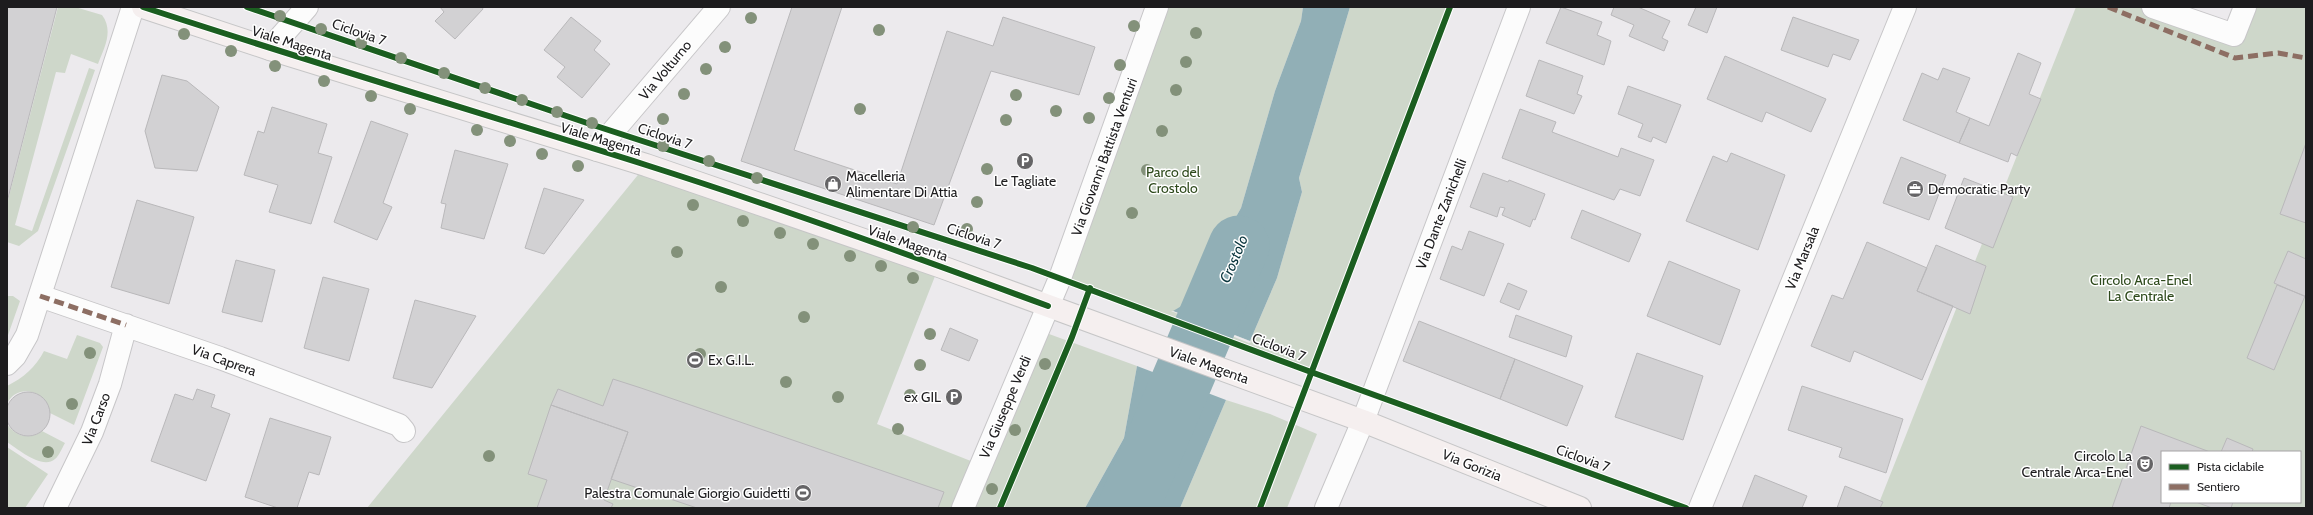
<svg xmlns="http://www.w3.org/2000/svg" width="2313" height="515" viewBox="0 0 2313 515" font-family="Cabin,sans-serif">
	<rect width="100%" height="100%" fill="#eceaed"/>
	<path fill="#ced7ca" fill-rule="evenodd" d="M58,7H75L102,15C114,31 104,48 98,64L71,54L65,73L56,72L15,225L32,231L89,68L95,70L38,231L19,246L7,242V204Z
		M1157,7H1303L1301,21L1275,91L1241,208L1229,229L1212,280L1195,298L1174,311L1250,341L1277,278L1302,192L1299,178L1350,7H1450L1311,372L1060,278Z
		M2076,7H2153L2233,35L2245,7H2306V508H1877ZM2162,452H2300V502H2162Z
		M646,165L939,266L877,424L981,465L1038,330L1137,366L1124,438L1085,508H367Z
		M7,296H13L20,301L7,338Z
		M77,335L100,343L103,347L74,425L50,413C48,391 17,382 7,404V386C23,378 36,367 44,351L67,359Z
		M1226,400L1270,414L1317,434L1287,508H1180Z
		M7,424C15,436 30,441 42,431L65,443C62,448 59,456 55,459C42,470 18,449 7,442Z
		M7,447L48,474L25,508H7Z"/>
	<path fill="#91afb6" d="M1303,7H1350L1299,178L1302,192L1277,278L1250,341L1173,311L1195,298L1212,280L1229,229L1241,208L1275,91L1301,21Z
		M1137,366L1226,400L1180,508H1085L1124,438Z"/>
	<path fill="#eceaed" d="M1171,311H1173L1252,342L1249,343Z"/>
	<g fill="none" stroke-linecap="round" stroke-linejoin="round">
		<path stroke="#91afb6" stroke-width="61" d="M1128,508L1239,246"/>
	</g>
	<path fill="#d2d1d3" stroke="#b9b8ba" d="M7,7H57L7,202Z
		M440,7H482L483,9L455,39L435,21L444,12Z
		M792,7H842L794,150L897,184L947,31L993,46L1003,17L1095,47L1079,95L991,71L934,225L741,161Z
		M1561,7L1602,22L1597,35L1611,41L1604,65L1546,43Z
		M1614,7H1638L1670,21L1662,38L1668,41L1664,51L1629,36L1634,25L1611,15Z
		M1696,7H1717L1707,33L1688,25Z
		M571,17L601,41L594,50L610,64L582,98L557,77L565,67L544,50Z
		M1793,17L1859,40L1850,60L1833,54L1828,67L1781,50Z
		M2018,53L2041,63L2029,94L2041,99L2017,156L2011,153L2008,162L1959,143L1970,118L1989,126Z
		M1725,56L1826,99L1811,132L1766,112L1762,122L1707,99Z
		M1539,60L1583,76L1577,94L1582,96L1574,114L1526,96Z
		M1943,68L1970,78L1956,112L1970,118L1959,143L1903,120L1922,73L1938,80Z
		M162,75L187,81L219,107L197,171L155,168L145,131Z
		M1628,86L1681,105L1666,143L1653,137L1651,142L1638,137L1643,124L1618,114Z
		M272,107L327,124L318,153L332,157L311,224L269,212L278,185L244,175L258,131L264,133Z
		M1520,109L1556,122L1552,132L1618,157L1621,148L1654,160L1640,196L1620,189L1614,200L1502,158Z
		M371,121L408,134L383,203L392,207L377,240L334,222Z
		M2306,143V223L2280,214Z
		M455,150L508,164L484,239L441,228L446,204L441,203Z
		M1731,153L1785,175L1758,250L1686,221L1713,156L1727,162Z
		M1901,157L1946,175L1929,220L1883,203Z
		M1483,173L1508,182L1509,180L1545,194L1535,220L1533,219L1530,227L1502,215L1505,208L1500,207L1497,217L1470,207Z
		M1964,178L2013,197L1993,248L1945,228Z
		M544,188L584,200L544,254L525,248Z
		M137,200L194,217L169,304L111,287Z
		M1582,210L1641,234L1629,262L1571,238Z
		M1469,231L1504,244L1484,296L1440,279L1452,246L1462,250Z
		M1867,242L1927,268L1917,291L1953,306L1922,380L1854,351L1850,362L1811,346L1832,295L1843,299Z
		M1936,245L1986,266L1970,314L1917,291Z
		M2288,251L2306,259V297L2274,283Z
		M236,260L275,270L262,322L222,312Z
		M1669,261L1740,290L1720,345L1647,316Z
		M323,277L369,289L349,361L304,348Z
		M1508,283L1527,291L1519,310L1500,302Z
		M2277,285L2305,296L2274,370L2247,358Z
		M415,300L476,316L432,388L393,378Z
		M1516,315L1572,336L1566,357L1509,337Z
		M1419,321L1515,359L1500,399L1403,361Z
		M950,328L978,340L969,361L941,350Z
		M1637,353L1703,376L1683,440L1615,417Z
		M1515,359L1583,386L1567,426L1500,399Z
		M613,379L641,388L944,492L938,508H697L611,479L628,432L551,405L558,389L603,406Z
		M1802,386L1903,419L1886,473L1839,457L1842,448L1788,430Z
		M197,389L215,395L211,407L230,414L206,481L151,461L175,394L193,400Z
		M6 414a22 22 0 1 1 44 0a22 22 0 1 1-44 0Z
		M551,405L628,432L604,500L613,504L611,508H537L547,480L528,474Z
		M270,418L331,437L319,475L309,472L297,508H278L245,497Z
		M2141,426L2210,452H2162V502H2171L2169,508H2112Z
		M2227,438L2253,449L2252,452H2221Z
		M1755,475L1807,496L1802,508H1742Z
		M1845,486L1883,502L1880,508H1837Z
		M2196,502H2233L2231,508H2212Z"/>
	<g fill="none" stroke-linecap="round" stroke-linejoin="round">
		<g stroke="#c7c6c8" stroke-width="24">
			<path id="minor" d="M2153,7L2234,35L2245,7
				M270,49L307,7
				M597,150L719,7
				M40,296L220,358L399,425L404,431
				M7,364L15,356L27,335L133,7
				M55,508L92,432L110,384L126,325
				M963,508L1060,278L1157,7
				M1326,508L1363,421L1519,7
				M1700,508L1905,7"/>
		</g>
		<g stroke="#c6c6c7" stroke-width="24">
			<path id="major" d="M143,7L270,49L646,165L939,266L1363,421L1580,508"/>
		</g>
		<use href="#minor" stroke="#fcfcfc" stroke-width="22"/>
		<use href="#major" stroke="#f5efef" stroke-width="22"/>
		<path stroke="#8d6e63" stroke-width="5" stroke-dasharray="10 5" stroke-linecap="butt" d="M2108,7L2235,58L2278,53L2306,58
			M40,296L126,325"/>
		<g stroke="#fff" stroke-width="8">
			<path id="cycleway" d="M143,7C310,62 478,112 646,165C781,208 915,257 1048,306
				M247,7L587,123L1032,268L1311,372L1686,508
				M1000,508L1072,337L1090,288
				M1260,508L1450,7"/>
		</g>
		<use href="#cycleway" stroke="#1b5e20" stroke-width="6"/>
	</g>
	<g fill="#83917a">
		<circle cx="280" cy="16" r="6"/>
		<circle cx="751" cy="18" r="6"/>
		<circle cx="1134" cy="26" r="6"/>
		<circle cx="321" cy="29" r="6"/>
		<circle cx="879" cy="30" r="6"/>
		<circle cx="1196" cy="33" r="6"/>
		<circle cx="184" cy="34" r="6"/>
		<circle cx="361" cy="43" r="6"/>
		<circle cx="725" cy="47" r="6"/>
		<circle cx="231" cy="51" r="6"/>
		<circle cx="401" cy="58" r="6"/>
		<circle cx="1186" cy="62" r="6"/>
		<circle cx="1120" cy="65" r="6"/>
		<circle cx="275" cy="66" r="6"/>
		<circle cx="706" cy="69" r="6"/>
		<circle cx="444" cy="73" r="6"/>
		<circle cx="324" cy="81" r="6"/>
		<circle cx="485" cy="88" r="6"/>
		<circle cx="1176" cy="90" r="6"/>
		<circle cx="684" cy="94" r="6"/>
		<circle cx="1016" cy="95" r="6"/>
		<circle cx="371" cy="96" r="6"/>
		<circle cx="1109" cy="98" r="6"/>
		<circle cx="522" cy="100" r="6"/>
		<circle cx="410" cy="109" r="6"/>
		<circle cx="860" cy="109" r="6"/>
		<circle cx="1056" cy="111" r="6"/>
		<circle cx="557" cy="112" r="6"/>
		<circle cx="1089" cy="118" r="6"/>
		<circle cx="663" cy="119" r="6"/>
		<circle cx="1006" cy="120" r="6"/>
		<circle cx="592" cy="123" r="6"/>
		<circle cx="477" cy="130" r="6"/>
		<circle cx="1162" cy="131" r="6"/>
		<circle cx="510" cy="141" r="6"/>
		<circle cx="663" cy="146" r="6"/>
		<circle cx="542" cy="154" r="6"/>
		<circle cx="709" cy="161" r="6"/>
		<circle cx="578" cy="166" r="6"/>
		<circle cx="987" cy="169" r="6"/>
		<circle cx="1147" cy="170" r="6"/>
		<circle cx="757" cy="178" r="6"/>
		<circle cx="977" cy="202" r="6"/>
		<circle cx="693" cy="205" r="6"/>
		<circle cx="1132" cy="213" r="6"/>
		<circle cx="743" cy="221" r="6"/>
		<circle cx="913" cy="227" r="6"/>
		<circle cx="967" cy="229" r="6"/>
		<circle cx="780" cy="233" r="6"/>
		<circle cx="813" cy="244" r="6"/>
		<circle cx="677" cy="252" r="6"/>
		<circle cx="850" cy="256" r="6"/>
		<circle cx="881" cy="266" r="6"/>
		<circle cx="913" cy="278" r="6"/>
		<circle cx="721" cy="287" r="6"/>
		<circle cx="804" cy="317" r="6"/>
		<circle cx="930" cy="334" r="6"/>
		<circle cx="90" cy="353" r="6"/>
		<circle cx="700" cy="354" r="6"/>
		<circle cx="1045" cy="364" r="6"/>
		<circle cx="920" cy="365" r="6"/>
		<circle cx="786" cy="382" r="6"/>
		<circle cx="910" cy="395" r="6"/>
		<circle cx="838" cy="397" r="6"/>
		<circle cx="72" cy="404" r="6"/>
		<circle cx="898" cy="429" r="6"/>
		<circle cx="1015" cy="430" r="6"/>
		<circle cx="48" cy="452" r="6"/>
		<circle cx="489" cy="456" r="6"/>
		<circle cx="992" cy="489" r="6"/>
	</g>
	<defs>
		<g id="parking-disc" transform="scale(0.9)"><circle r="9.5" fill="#656466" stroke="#fff"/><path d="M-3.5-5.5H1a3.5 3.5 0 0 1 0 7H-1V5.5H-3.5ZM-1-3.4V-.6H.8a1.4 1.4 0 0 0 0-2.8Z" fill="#fff"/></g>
		<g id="shop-disc" transform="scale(0.9)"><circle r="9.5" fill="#656466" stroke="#fff"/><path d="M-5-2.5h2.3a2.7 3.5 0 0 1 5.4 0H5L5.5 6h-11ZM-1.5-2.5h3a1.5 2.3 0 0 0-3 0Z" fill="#fff"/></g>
		<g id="office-disc" transform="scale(0.9)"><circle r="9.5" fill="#656466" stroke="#fff"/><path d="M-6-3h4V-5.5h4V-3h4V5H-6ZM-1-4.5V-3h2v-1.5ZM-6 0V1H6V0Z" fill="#fff"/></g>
		<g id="stadium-disc" transform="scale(0.9)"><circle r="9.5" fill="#656466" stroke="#fff"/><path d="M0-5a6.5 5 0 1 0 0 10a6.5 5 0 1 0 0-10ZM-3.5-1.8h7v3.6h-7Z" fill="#fff"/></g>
		<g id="theatre-disc" transform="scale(0.9)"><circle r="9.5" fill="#656466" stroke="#fff"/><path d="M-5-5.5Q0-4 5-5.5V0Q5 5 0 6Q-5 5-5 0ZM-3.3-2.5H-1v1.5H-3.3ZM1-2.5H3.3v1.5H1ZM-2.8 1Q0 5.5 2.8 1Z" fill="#fff"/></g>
	</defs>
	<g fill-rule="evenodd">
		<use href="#parking-disc" x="1025" y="161"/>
		<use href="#shop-disc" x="833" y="184"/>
		<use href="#office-disc" x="1915" y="189"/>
		<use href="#stadium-disc" x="695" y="360"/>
		<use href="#parking-disc" x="954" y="397"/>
		<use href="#theatre-disc" x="2145" y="464"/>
		<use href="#stadium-disc" x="803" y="493"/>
	</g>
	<g text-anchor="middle" stroke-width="3" stroke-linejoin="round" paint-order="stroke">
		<g font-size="14" fill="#1d1c1e" stroke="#fff">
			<text transform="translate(359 32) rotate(19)" y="5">Ciclovia 7</text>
			<text transform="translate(292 43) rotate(18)" y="5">Viale Magenta</text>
			<text transform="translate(665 70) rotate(-50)" y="5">Via Volturno</text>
			<text transform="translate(665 136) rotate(18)" y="5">Ciclovia 7</text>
			<text transform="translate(601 139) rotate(17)" y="5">Viale Magenta</text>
			<text transform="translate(1104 157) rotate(-70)" y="5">Via Giovanni Battista Venturi</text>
			<text transform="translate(1441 214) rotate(-69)" y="5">Via Dante Zanichelli</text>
			<text transform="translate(974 236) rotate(18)" y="5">Ciclovia 7</text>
			<text transform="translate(908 243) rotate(19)" y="5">Viale Magenta</text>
			<text transform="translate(1802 258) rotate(-68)" y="5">Via Marsala</text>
			<text transform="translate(1279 347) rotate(21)" y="5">Ciclovia 7</text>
			<text transform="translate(224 360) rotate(20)" y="5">Via Caprera</text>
			<text transform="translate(1209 365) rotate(20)" y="5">Viale Magenta</text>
			<text transform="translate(1005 407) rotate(-67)" y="5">Via Giuseppe Verdi</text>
			<text transform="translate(96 419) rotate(-69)" y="5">Via Carso</text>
			<text transform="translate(1583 458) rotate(20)" y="5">Ciclovia 7</text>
			<text transform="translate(1472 465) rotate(22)" y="5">Via Gorizia</text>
		</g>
		<g font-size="14" fill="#2d491b" stroke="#fff">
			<text x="1173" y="177">Parco del<tspan x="1173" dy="16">Crostolo</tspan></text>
			<text x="2141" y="285">Circolo Arca-Enel<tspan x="2141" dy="16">La Centrale</tspan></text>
		</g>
		<g font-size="14" fill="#1d1c1e" stroke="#fff" text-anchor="start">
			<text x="846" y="181">Macelleria<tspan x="846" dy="16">Alimentare Di Attia</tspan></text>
			<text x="1025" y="186" text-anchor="middle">Le Tagliate</text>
			<text x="1928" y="194">Democratic Party</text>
			<text x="708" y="365">Ex G.I.L.</text>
			<text x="941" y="402" text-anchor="end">ex GIL</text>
			<text x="2132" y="461" text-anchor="end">Circolo La<tspan x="2132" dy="16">Centrale Arca-Enel</tspan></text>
			<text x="790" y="498" text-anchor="end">Palestra Comunale Giorgio Guidetti</text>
		</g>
		<g font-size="15" font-style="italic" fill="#08343c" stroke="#fff">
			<text transform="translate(1234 259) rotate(-67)" y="5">Crostolo</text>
		</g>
	</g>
	<rect width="2313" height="515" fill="none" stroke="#1d1c1e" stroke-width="16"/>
	<rect x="2161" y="451" width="140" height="52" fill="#ffffff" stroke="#a5a4a5"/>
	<rect x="2169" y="464" width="20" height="6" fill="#1b5e20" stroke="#a5a4a5"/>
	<text x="2197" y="471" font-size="12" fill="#1d1c1e">Pista ciclabile</text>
	<rect x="2169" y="484" width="20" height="6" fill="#8d6e63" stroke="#a5a4a5"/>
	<text x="2197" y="491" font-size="12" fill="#1d1c1e">Sentiero</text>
</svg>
